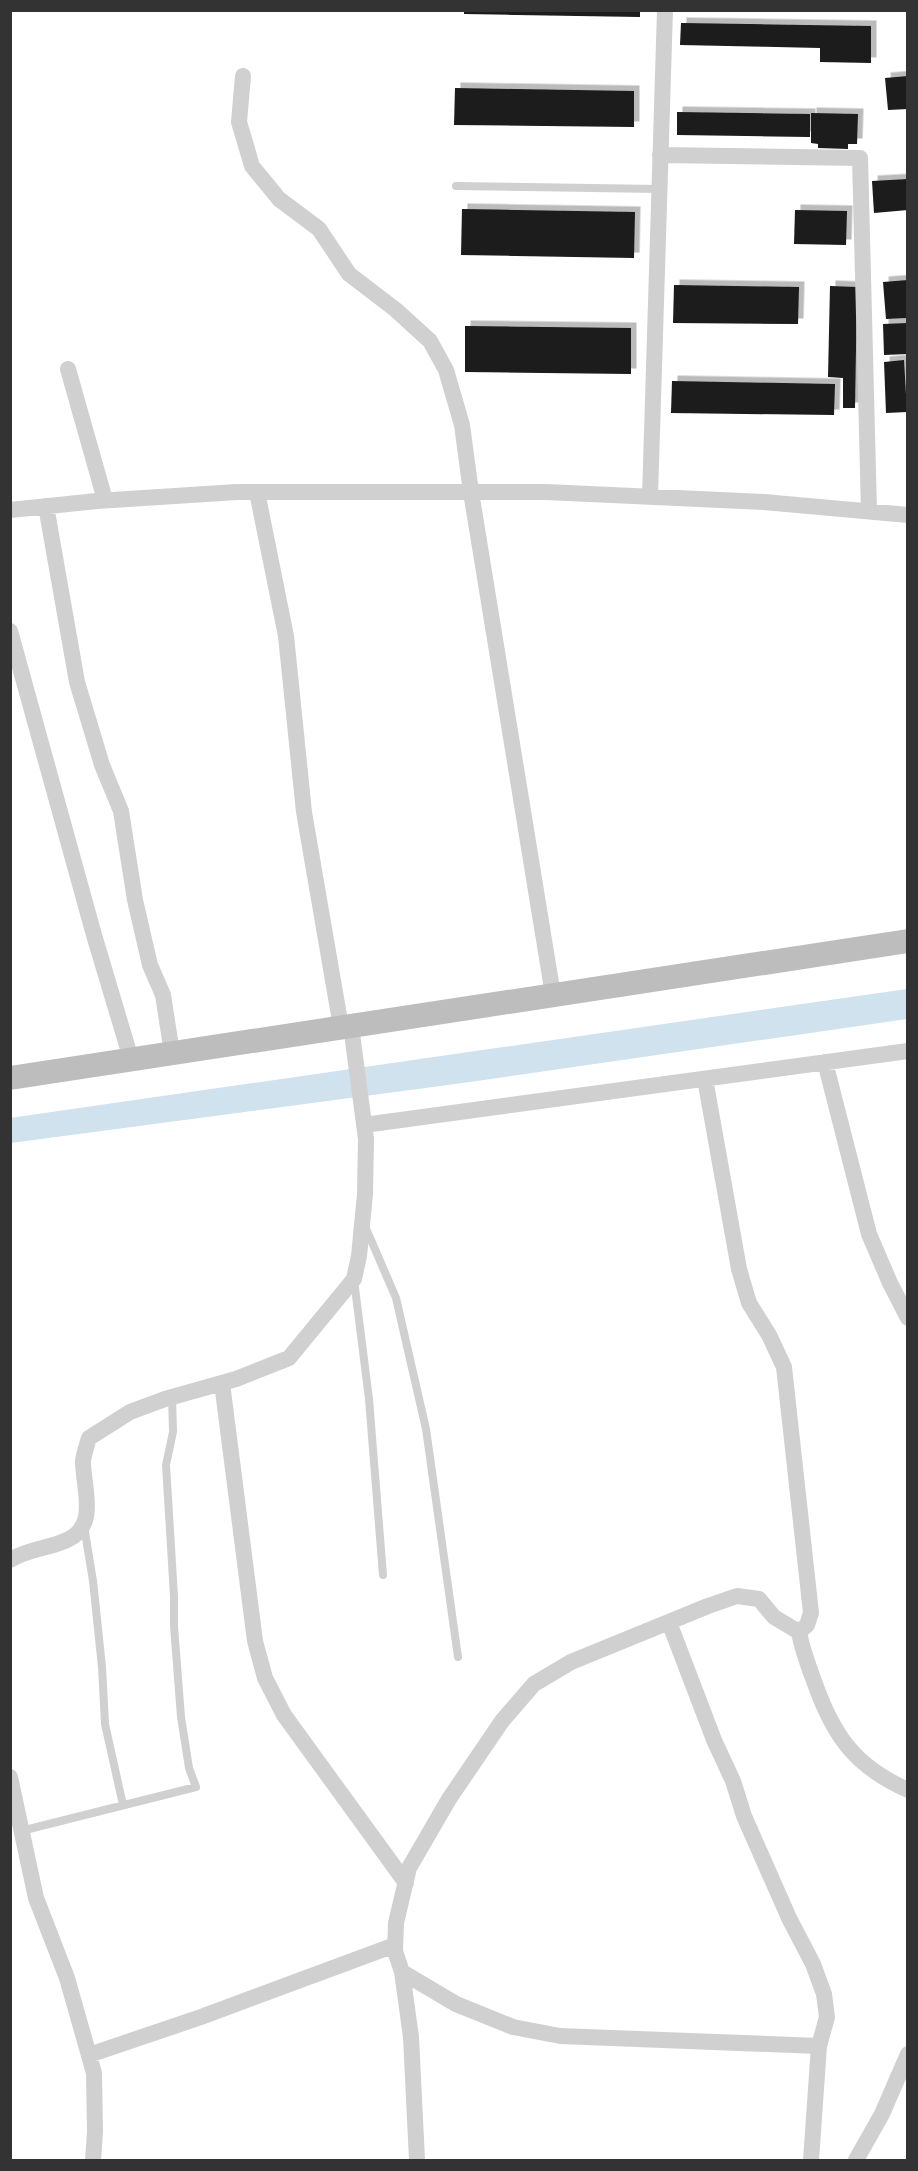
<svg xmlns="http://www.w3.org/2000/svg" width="918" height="2171" viewBox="0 0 918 2171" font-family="Barlow,sans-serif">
	<defs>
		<filter id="shadow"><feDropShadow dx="5.5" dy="-5.5" stdDeviation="0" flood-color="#0004"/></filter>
	</defs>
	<rect width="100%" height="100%" fill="#fff"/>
	<path fill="#cfe2ee" d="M907,989V1019L463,1083L11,1143L10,1118Z"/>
	<path fill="#1a1a1a" filter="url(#shadow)" d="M464,10H640V17L464,14Z
		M681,23L871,26V63L820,62V48L680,45Z
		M908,76V109L888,110L885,78Z
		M455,88L634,91V127L454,125Z
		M677,112L810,114V137L677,135Z
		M811,113L858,114L857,144H848V149L818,148V144L811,143Z
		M908,179V210L874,213L872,181Z
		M462,209L635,212L634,258L461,255Z
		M795,210L847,211L846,245L794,244Z
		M908,280V318L886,319L883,282Z
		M674,285L799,287L798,324L673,323Z
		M830,286L857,287L855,408H843V378L828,377Z
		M908,323V354L884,355L883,324Z
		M465,326L631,328V374L465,372Z
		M904,360L907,412L886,413L884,362Z
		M672,381L835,384L834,415L671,413Z"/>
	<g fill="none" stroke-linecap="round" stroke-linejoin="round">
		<path stroke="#d0d0d0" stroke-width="8" d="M456,186L659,189
			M365,1226L396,1298L426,1429L458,1657
			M354,1280L369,1399L383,1575
			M84,1526L93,1581L102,1667L105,1724L123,1805
			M21,1831L196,1787L189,1768L181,1717L174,1626V1596L166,1465L173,1432L172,1397"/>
		<path stroke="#d0d0d0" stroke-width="16" d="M243,76L239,122L252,166L279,199L319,229L349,274L396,310L430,341L446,370L462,425L471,492L553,995
			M660,155L860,158L869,511
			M68,369L105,500
			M257,492L286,636L304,812L341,1027
			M650,497L665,10
			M46,506L77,682L102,765L121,811L135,900L150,965L163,995L172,1053
			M10,510L97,501L237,492H546L764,502L908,515
			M10,631L94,935L131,1059
			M825,1062L869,1234L890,1283L908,1318
			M705,1079L739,1269L749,1303L769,1335L784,1367L811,1613L807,1625L799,1632
			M364,1125L908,1051
			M222,1383L255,1641L265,1678L284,1715L406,1883
			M10,1560C30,1548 48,1549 67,1540C99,1526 83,1488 83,1461C84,1453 87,1445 89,1438L130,1412L165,1399L236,1379L289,1358L354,1279L359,1256L365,1194L366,1139L351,1026
			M669,1622L714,1740L733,1781L744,1816L789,1918L813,1964L824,1994L827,2017L819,2046
			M10,1777L36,1898L67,1978L94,2073L95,2132L93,2160
			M402,1972L411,2037L417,2160
			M89,2055L201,2017L395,1945
			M811,2160L819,2046L560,2036L513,2027L456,2004L402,1972L395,1951L396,1923L409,1868L449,1799L502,1721L534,1684L571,1662L708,1606L737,1596L759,1599L774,1617L799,1632C802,1649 808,1665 814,1681C833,1735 854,1766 908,1790
			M856,2160L882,2114L908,2054"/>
		<path stroke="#bdbdbd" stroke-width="24" d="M10,1078L908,941"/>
	</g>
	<rect width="918" height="2171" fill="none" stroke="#333333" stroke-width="24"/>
</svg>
